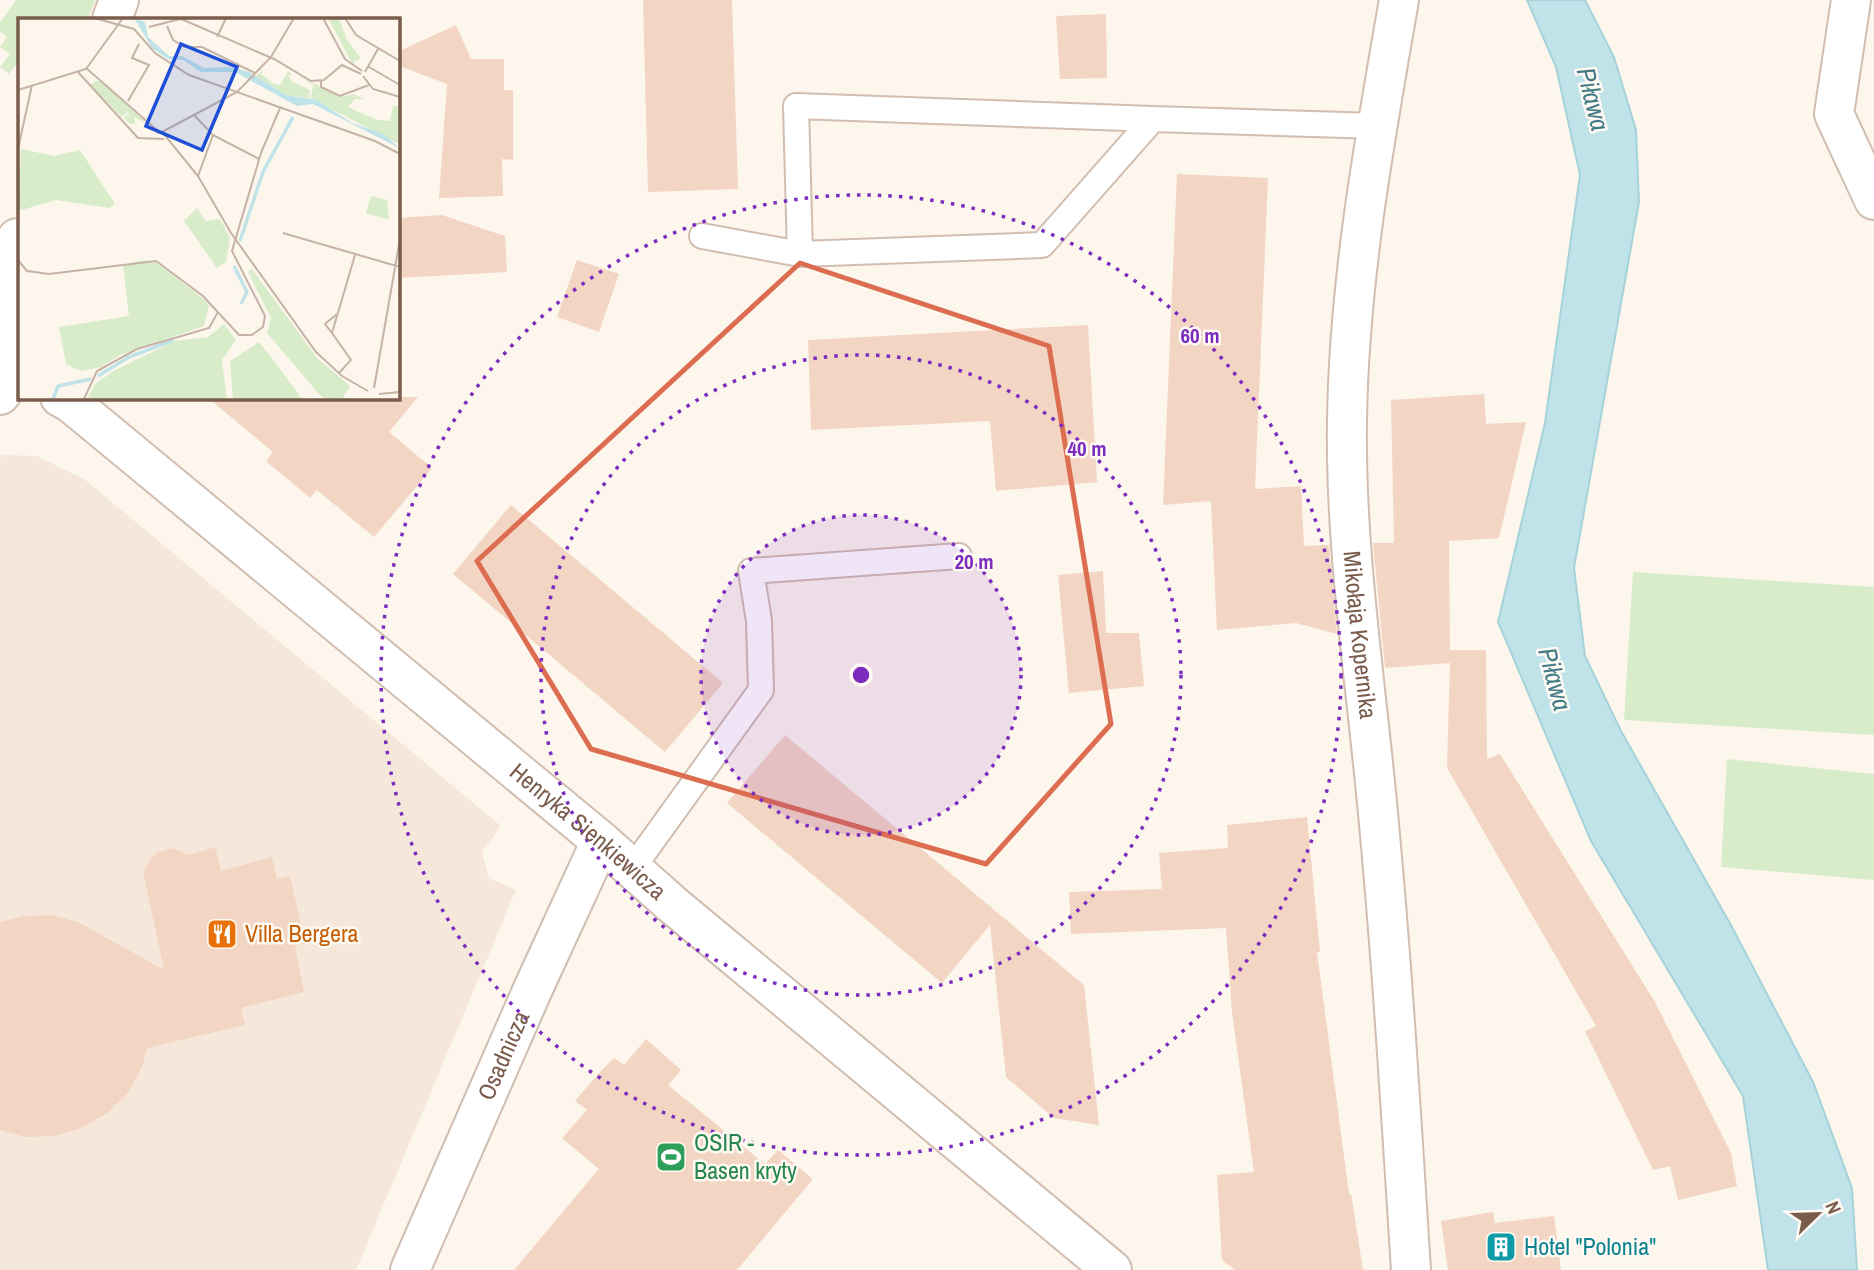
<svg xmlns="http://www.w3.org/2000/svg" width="1874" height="1270" viewBox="0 0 1874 1270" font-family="'Archivo Narrow',sans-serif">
	<rect width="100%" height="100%" fill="#fdf6ec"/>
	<path fill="#f5e8da" d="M2,455L37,456L84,479L501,826L482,852L489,878L516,890L356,1270H0V458Z"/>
	<path fill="#d8ecc9" d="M16,0H95L88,19H19V61L9,74L0,67L10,54L0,47L7,37L0,31V23Z
		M1633,572L1874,587V735L1624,720Z
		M1727,759L1874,774V880L1721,867Z"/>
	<path fill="#bfe3e8" stroke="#a5d3da" stroke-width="2" d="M1527,0H1585L1614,57L1636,130L1639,202L1574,568L1585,656L1621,731L1732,927L1813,1082L1852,1188L1857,1270H1768L1743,1096L1591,841L1498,622L1545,423L1580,175L1556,67Z"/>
	<path fill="#f3d5c3" d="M643,0H732L738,189L648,192Z
		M1106,14L1107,78L1060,79L1056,16Z
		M456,25L471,59H504V90H513V160L502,159L503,196L439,198L447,84L397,65V52Z
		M1177,174L1268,178L1255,489L1301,486L1304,546L1329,545L1337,634L1296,623L1217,630L1211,501L1163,505Z
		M442,215L505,236L507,272L397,278V218Z
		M577,260L619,274L599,332L557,317Z
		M1088,325L1097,482L996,491L990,421L811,430L808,340Z
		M1484,394L1486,424L1526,422L1499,538L1449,541L1450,661V650H1486L1487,759L1500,754L1655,1002L1731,1153L1737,1186L1678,1200L1670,1166L1653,1170L1585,1031L1596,1026L1447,768L1450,663L1385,668L1373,543H1394L1391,400Z
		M207,397H418L389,432L432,468L374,537L317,490L310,498L266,461L273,452Z
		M511,505L723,683L665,752L453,574Z
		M1103,571L1106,633H1139L1144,686L1069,693L1058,575Z
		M785,735L1084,985L1099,1125L1054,1118L1006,1077L990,925L942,983L727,803Z
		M1307,817L1320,952H1317L1349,1194H1351L1363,1270H1235L1222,1260L1217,1175L1254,1172L1232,1012L1226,928L1071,934L1069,892L1162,889L1159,853L1228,848L1227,825Z
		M215,847L221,871L272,857L277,879L290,876L305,943L295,946L304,992L241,1008L245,1025L147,1048L142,1067L128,1093L107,1113L82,1128L54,1136L25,1137L0,1130V922L23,916L52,915L80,923L164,970L143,871L156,853L172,848L189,855Z
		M646,1039L681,1070L668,1085L765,1164L778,1150L813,1179L737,1270H514L599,1169L562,1138L587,1110L575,1101L600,1072L614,1058L624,1065Z
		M1493,1212L1495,1223L1554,1216L1561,1270H1448L1441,1221Z"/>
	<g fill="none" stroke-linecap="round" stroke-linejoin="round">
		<g stroke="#d1beb0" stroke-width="28">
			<path id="service" d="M702,236L800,254L1042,245L1153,119L1378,126
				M800,254L796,106L1153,119
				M632,869L761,690L759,621L751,571L959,556"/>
		</g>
		<g stroke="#d1beb0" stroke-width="42">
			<g id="minor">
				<path id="s1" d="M1399,0C1375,138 1349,279 1347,420C1345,548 1365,676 1377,803C1392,958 1401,1114 1411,1270"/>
				<path d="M1851,0L1834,114L1874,200"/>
				<path id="s2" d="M60,397L71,403L601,841L673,905L1112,1270"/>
				<path id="s3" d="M410,1270L532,991L601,841"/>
			</g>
		</g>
		<g stroke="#d1beb0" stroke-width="42">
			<path id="tertiary" d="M112,19L119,0
				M0,304L17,238
				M0,307C14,334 21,368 0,395"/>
		</g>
		<use href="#service" stroke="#fff" stroke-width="24"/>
		<use href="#minor" stroke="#fff" stroke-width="38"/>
		<use href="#tertiary" stroke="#fff" stroke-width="38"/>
	</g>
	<path fill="none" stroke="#dc6d51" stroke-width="5" stroke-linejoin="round" d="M800,263L1049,346L1111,724L986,864L591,749L477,561Z"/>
	<circle cx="861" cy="675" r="160" fill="#7b2cbf" fill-opacity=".12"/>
	<g fill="none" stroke="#7b2cbf" stroke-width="3.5" stroke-dasharray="3.5 7">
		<circle cx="861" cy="675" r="160"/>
		<circle cx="861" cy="675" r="320"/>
		<circle cx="861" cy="675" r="480"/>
	</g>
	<defs>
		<g id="restaurant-square" transform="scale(1.575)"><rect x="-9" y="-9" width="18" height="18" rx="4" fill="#e8710a" stroke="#fffaf3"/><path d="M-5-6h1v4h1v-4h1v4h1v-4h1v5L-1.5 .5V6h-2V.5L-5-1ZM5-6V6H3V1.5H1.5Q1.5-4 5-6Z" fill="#fff"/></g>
		<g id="stadium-square" transform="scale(1.575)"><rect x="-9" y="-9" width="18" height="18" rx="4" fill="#2e9e5b" stroke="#fffaf3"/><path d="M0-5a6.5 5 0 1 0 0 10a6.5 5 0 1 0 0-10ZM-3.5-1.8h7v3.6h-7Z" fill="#fff"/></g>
		<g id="building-square" transform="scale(1.575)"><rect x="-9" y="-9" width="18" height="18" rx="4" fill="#0f9aa8" stroke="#fffaf3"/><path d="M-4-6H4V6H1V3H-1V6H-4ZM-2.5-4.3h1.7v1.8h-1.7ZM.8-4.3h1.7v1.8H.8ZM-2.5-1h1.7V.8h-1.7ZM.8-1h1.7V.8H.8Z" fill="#fff"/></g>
	</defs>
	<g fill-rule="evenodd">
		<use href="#restaurant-square" x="222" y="934"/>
		<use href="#stadium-square" x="671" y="1157"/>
		<use href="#building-square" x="1501" y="1247"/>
	</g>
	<g text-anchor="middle" stroke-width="5" stroke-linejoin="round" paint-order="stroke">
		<g font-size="24" fill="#7a5c4d" stroke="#fffaf3">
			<text dy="8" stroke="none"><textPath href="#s1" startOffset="639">Mikołaja Kopernika</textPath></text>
			<text dy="8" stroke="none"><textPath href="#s2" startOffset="684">Henryka Sienkiewicza</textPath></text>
			<text dy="8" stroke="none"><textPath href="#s3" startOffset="234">Osadnicza</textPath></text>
		</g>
		<g font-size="24" fill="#c56008" stroke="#fffaf3" text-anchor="start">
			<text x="245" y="942">Villa Bergera</text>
		</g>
		<g font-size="24" fill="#27864d" stroke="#fffaf3" text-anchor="start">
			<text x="694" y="1151">OSIR -<tspan x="694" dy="28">Basen kryty</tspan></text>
		</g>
		<g font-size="24" fill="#0d838f" stroke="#fffaf3" text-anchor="start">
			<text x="1524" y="1255">Hotel "Polonia"</text>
		</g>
		<g font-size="26" font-style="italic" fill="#437c86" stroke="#fffaf3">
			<text transform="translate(1593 99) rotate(76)" y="9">Piława</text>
			<text transform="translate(1555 679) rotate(75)" y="9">Piława</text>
		</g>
	</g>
	<g transform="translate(18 18)">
		<rect width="382" height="382" fill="#fdf6ec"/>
		<path d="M310,0H321L329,22L343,40L334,45ZM247,50L243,56L256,66L262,67L270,53L274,56L270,58L275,64L292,72L291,80L268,77L238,58ZM279,57L323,79L336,76L346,81H337L330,89L359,102L372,103L375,88H381V126L292,80L296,67ZM78,63H82L132,108L116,99L117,106H112L106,100L109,96L113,101L109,94L104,99L72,67ZM3,131L36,138L62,132L97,186L91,190L38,182L0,193ZM353,178L369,182L371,202L348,195ZM179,190L188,203L202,201L212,220L208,244L199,250L166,203ZM125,242L136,243L187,282L191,288L186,308L102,337L83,349L63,353L48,346L41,309L111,298L105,247ZM234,251L299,340L332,368L324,381H307L301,376L249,315L253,300L230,254ZM206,306L218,322L204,342L209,381H69L77,366L97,352L157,323L190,319ZM241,324L257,344L284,381H215L212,343Z" fill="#d8ecc9"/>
		<path d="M116,0L127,4L130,19L151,38H164L186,50L214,49L231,54L268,77L299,82L334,105L366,116L381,130L295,86L279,88L217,54H183L165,42L150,41L134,30Z" fill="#bfe3e8"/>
		<path fill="none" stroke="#bfe3e8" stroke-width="3.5" d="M222,223L245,154L275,99M216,248L229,274L223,286M80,358L111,339L156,322M35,381L40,368L73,361"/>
		<path fill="none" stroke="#c5b3a7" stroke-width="2" d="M76,0L116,11L137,35L171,57L357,123L382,136M161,0L256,41L293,63L306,62L324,47L343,56M305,0L327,41L344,53M327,0L338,17L382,43M149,8L155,22L167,29H184L237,55M131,9L162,1M199,19L208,0M351,49L382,67M68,50L141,114M60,54L120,120L146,121M347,54L360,31M345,58L355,71L382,79M303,63V69L322,78L351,67M0,72L68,51L105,0M110,83L131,47L114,40L121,26M176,97L195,117L180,158M144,114L219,74L253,39L276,0M139,115H145L180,158L213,215L298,334L324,358L350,373M195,117L241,141M0,131L14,67M265,215L382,249M0,242L9,253L31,256L138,243L185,278L221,317H234L245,309L247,298L214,233L243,135L262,90M319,296L307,306L314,315L337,237M314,315L333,342L321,355M356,370L382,221M361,376L382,374M66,381L79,353L119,331L191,310L200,294"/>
		<path fill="#1d4ed8" fill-opacity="0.15" stroke="#1d4ed8" stroke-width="3.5" d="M163,26L219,49L184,132L128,108Z"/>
		<rect width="382" height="382" fill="none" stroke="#7a5c4d" stroke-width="3.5"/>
	</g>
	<circle cx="861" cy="675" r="10" fill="#7b2cbf" stroke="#fffaf3" stroke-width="3.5"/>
	<g font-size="21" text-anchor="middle" font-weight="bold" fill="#7b2cbf" stroke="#fffaf3" stroke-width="5" stroke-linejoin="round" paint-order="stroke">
		<text x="1200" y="343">60 m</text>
		<text x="1087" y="456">40 m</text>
		<text x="974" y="569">20 m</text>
	</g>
	<g transform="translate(1818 1214) rotate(67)" stroke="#fffaf3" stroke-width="5" paint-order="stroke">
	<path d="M0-5L12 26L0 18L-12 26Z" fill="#7a5c4d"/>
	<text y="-10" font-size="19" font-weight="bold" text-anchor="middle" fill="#7a5c4d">N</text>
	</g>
</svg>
